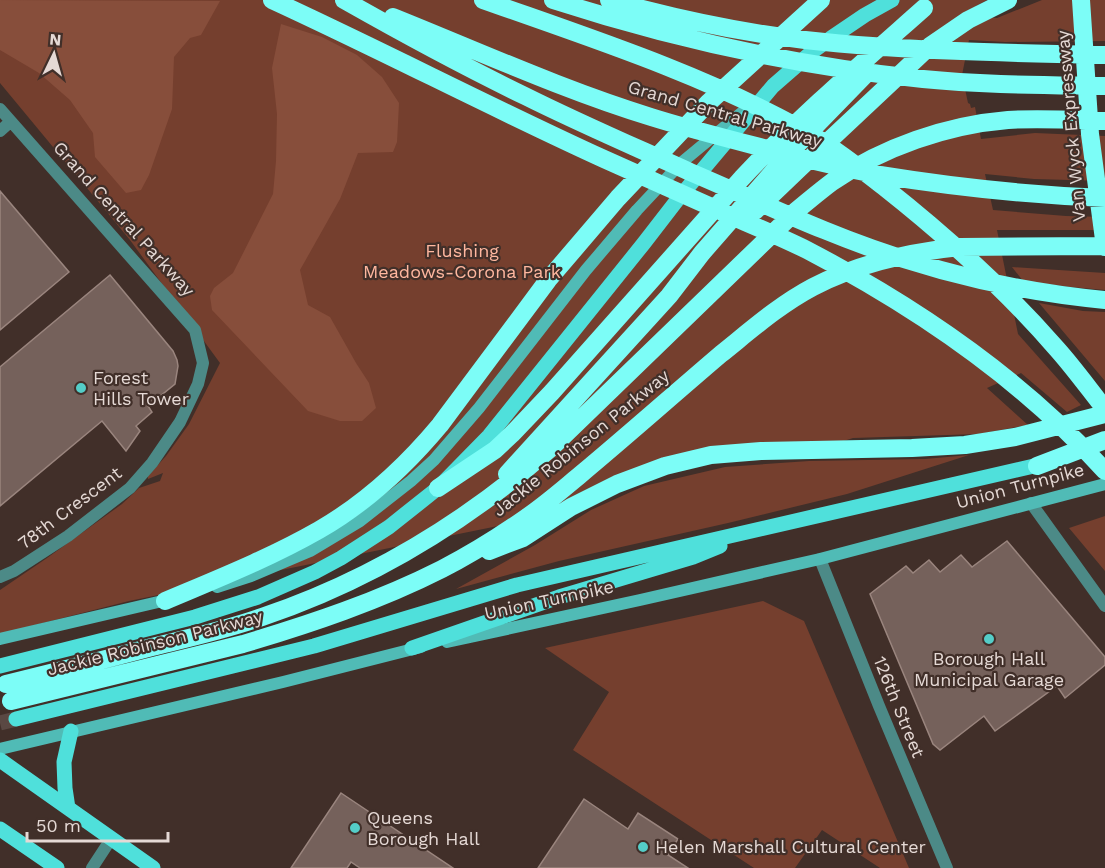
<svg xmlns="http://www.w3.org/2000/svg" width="1105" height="868" viewBox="0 0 1105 868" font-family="'Work Sans',sans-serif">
	<rect width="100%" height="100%" fill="#412f29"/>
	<path fill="#753f2e" d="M0,0H987L976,6L974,16L997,18L1042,0H1105V41L1005,42L969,40L962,75L968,103L970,104L971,108L975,107L981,139L1035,133L1105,136V181L1034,179L985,174L993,210L1066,216L1105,217V230H997L1018,334L1081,405L1067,412L1021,373L987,388L1028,425L979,434L853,438L831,445L656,471L498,526L129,601L0,634V590L47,558L122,504L139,488L160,481L163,473L148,479V476L166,456L189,424L220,363L130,240L0,83Z
		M1012,267L1105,273V290L1070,287L1023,281Z
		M1039,303L1083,311L1105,312V381Z
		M969,455L847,494L728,523L559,561L456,589L535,545L591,510L644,486L725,467L809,461L925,459Z
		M1105,516V571L1069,528Z
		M763,601L804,621L909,868H880L822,830L795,868H754L573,750L609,692L545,648Z"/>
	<path fill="#874e3b" d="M0,0L220,1L201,35L190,38L174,57L172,109L149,175L141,190L126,193L95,157L93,133L70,100L39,73L0,50Z
		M281,24L322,37L357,55L382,77L399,103L397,142L393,152L358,153L340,199L300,270L308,305L330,317L356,363L369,383L376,408L362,421H340L308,411L212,310L210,296L214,288L233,273L273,194L276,161L277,114L272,68Z"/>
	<path fill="#75615b" stroke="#9a857e" stroke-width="1.5" d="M0,191L69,272L0,330Z
		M110,275L173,351L177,360L178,366L175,384L148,406L152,412L136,426L140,431L126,451L102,421L0,506V367Z
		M1007,541L1105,657V665L1065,698L1057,686L995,731L984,716L940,750L933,744L870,594L906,566L913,573L929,560L940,572L961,555L972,567Z
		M341,793L453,868H360L351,862L347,868H291Z
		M584,799L628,829L638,813L678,839L668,855L688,868H538Z"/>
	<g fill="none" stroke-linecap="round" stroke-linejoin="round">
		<path stroke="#5a4843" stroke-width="15" stroke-dasharray="15 8" stroke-linecap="butt" d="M0,723L16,719"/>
		<path stroke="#4c8a87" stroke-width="12" d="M0,109L195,330L203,363L198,384L180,422L152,463L130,488L68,536L14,571L0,577
			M0,131L10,122
			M1031,503L1105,606
			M820,559L879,706L947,868
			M92,868L111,839"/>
		<path stroke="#50bbb6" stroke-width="12" d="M217,587L251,576L310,551L360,521L411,481L434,460L479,408L586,270L637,210L681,163L752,104
			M0,639L171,599
			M447,642L640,600L820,559L1105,484
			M0,749L283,682L421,647"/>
		<path stroke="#4fe0db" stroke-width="15" d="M412,648L559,597L693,557L720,546
			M0,666L195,617L258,597L315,572L341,558L389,527L438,488L489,436L644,243L678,199L773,86L812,52L831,38L865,15L892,0
			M16,719L314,646L517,585L1047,463
			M0,760L153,868
			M68,808L65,788L64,762L71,731
			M0,829L57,868"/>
		<path stroke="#7cfdf7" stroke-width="18" d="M272,0C383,51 492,108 604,159C651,180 698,201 745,222C766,231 787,240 807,250C918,308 1021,378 1105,471
			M344,0C404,34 463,66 525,96C579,123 635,147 690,172C735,191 779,212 824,230C914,267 1008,291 1105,300
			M483,0C590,38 699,73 799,128C829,144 857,166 884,187C946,236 1005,289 1057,349C1074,368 1089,389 1105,409
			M553,0C673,39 797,66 923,79C983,85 1044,85 1105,86
			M609,0C673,18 739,32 805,40C905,51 1005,53 1105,55
			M1081,0L1090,134L1105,247
			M393,17C478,51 563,90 651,117C686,128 721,137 756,146C797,157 838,167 880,175C954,187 1030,195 1105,198
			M755,211L801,167L930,46L968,20L1008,0
			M1037,466L1105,440
			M507,474L669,296L702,253L793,149L865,75
			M438,488L495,450L512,434L552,392L742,178C799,117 862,63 924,8
			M489,551L523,538L571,507L617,484L665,466L711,455L761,451L912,448L965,445L1015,437L1105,414
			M165,601C217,579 270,558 319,530C366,503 405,467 440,425L548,280L618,198L708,103L821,0
			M6,684C55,672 103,660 152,647C189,638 226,630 262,617C369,581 466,522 551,448L796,211C808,201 820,191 832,182C883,147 947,125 1008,120C1041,118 1073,120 1105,121
			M11,701L243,644C310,624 379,601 442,569C471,554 500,536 527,517C546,504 563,489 580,475C628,435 674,394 721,354C751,330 779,305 813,287C859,263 909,252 960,247L1105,246"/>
	</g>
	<g fill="#54cdc8" stroke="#412f29" stroke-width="2">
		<circle cx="81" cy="388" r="6"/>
		<circle cx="989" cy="639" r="6"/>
		<circle cx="355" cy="828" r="6"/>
		<circle cx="643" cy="847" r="6"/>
	</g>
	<g text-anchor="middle" stroke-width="4.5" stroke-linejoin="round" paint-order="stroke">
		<g font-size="18" fill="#e5d9d5" stroke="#412f29">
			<text transform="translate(725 114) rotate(16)" y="6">Grand Central Parkway</text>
			<text transform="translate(1071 126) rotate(-95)" y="6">Van Wyck Expressway</text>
			<text transform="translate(124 219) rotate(48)" y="6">Grand Central Parkway</text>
			<text transform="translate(581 443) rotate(-39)" y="6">Jackie Robinson Parkway</text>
			<text transform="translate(1020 486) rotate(-15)" y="6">Union Turnpike</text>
			<text transform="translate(70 508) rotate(-37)" y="6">78th Crescent</text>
			<text transform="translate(549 600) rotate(-12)" y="6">Union Turnpike</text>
			<text transform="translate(155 643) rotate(-14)" y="6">Jackie Robinson Parkway</text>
			<text transform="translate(899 707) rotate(68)" y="6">126th Street</text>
		</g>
		<g font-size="18" fill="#ffb79f" stroke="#412f29">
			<text x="462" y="257">Flushing<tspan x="462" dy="21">Meadows-Corona Park</tspan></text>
		</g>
		<g font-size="18" fill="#e5d9d5" stroke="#412f29" text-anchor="start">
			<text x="93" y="384">Forest<tspan x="93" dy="21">Hills Tower</tspan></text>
			<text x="989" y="665" text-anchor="middle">Borough Hall<tspan x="989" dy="21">Municipal Garage</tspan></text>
			<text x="367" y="824">Queens<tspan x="367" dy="21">Borough Hall</tspan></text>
			<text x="655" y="853">Helen Marshall Cultural Center</text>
		</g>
	</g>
	<g transform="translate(54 54) rotate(5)" stroke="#412f29" stroke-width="4.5" paint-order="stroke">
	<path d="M0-4.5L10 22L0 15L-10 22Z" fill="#e5d9d5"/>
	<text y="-9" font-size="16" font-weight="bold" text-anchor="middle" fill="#e5d9d5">N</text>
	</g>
	<path d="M27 832v9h141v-9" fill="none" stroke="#e5d9d5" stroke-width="3"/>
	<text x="36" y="832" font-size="18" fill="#e5d9d5" stroke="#412f29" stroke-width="4.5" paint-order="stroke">50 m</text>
</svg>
